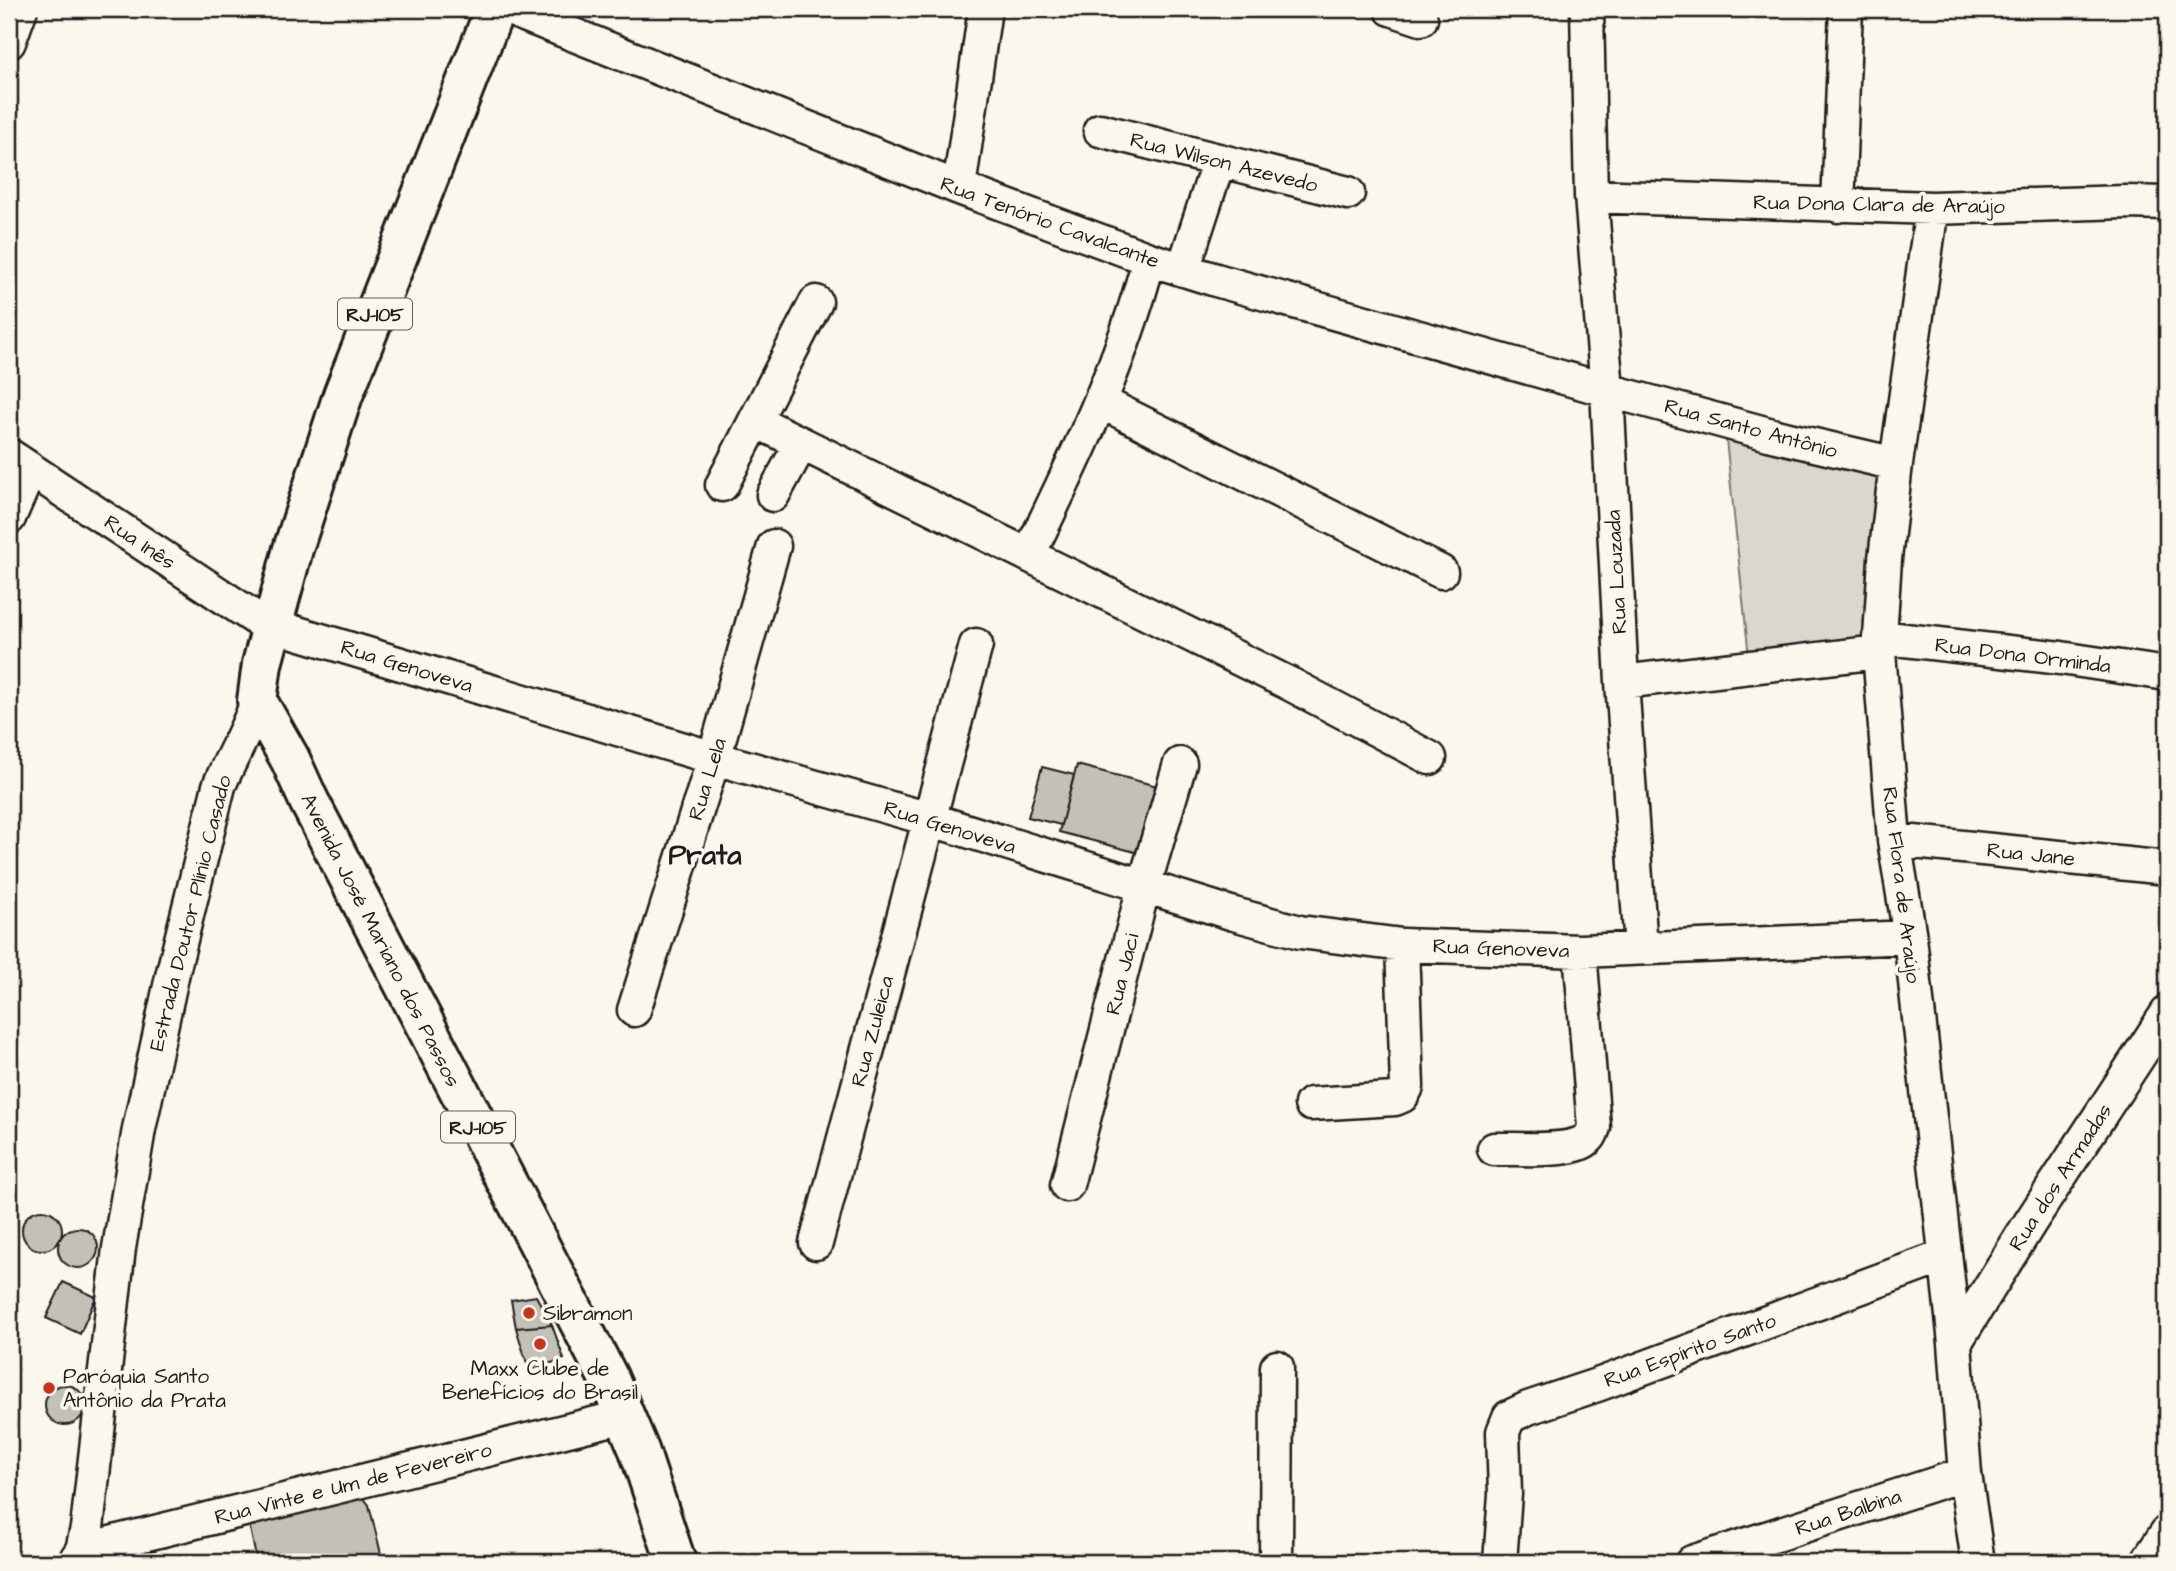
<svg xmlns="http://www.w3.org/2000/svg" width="2176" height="1571" viewBox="0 0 2176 1571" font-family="'Architects Daughter',sans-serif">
	<rect width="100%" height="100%" fill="#fbf7ec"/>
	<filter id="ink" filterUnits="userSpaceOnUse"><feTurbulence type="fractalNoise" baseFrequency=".0143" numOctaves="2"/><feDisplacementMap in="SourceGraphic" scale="14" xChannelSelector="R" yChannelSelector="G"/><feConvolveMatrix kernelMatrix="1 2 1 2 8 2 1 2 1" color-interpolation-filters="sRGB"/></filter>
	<g filter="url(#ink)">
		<path fill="#dad7ce" stroke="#7b7a75" stroke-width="2" d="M1725,430L1882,475L1867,641L1749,657Z"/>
		<path fill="#c3c0b8" stroke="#1c1c1c" stroke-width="2" d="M1077,765L1157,786L1139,853L1059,832Z
			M1042,767L1074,775L1061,825L1028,817Z
			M22 1230a20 20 0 1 1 40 0a20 20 0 1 1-40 0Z
			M58 1248a20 20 0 1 1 40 0a20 20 0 1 1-40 0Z
			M63,1282L96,1297L80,1334L46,1318Z
			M536,1296L552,1325L516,1328L511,1300Z
			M552,1325L564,1359L529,1370L516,1328Z
			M45 1405a20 20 0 1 1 40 0a20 20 0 1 1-40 0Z
			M358,1491L369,1505L383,1562H257L248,1519Z"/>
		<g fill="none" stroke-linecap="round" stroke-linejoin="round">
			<g stroke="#1c1c1c" stroke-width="37">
				<path id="minor" d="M509,9L959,188L1149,259L1216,280L1607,390L1776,436L1896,464
					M1391,9L1421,19
					M1587,9L1591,196L1607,390L1622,682L1641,948
					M9,42L21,9
					M1100,130L1348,193
					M959,188L985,9
					M1591,196L1932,208L2125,202L2167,203
					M1838,206L1846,9
					M1932,208L1896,464L1885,559L1879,652L1894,840L1910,937L1955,1343L1965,1474L1978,1562
					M1183,270L1219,160
					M1101,402L1441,572
					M756,421L1290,684L1430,758
					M9,455L261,622L714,758L929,819L1234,914L1300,932L1402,945L1580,951L1910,937
					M722,485L816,302
					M773,495L801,444
					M9,518L30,470
					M1029,554C1076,458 1122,363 1149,259
					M1879,637L2061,658L2167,674
					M1622,682L1879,652
					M1894,840L2167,868
					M634,1010L714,758L774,546
					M1311,1104L1395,1099L1402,1096L1407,1087L1402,945
					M1494,1149C1517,1148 1566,1153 1585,1141C1591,1137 1592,1133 1594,1127L1580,951
					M1067,1185L1144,886L1180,764
					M816,1243L976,645
					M1955,1343L2031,1221L2167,1013
					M82,1550L625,1416
					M74,1562L82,1550L87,1528L119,1248L139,1129L173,972L219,786C231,757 248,730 257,701
					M1276,1562L1277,1367
					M1500,1562L1505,1494L1503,1432L1509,1417L1528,1408L1600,1384L1945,1256
					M1692,1562L1965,1474
					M2147,1562L2167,1532"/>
			</g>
			<g stroke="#1c1c1c" stroke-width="44">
				<path id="major" d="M495,9L343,395L293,549L262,664L257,701L290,759L309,801L609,1379L639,1450L676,1562"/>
			</g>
			<use href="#minor" stroke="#fbf7ec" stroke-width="32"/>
			<use href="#major" stroke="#fbf7ec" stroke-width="38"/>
		</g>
	</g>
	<g fill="#c8321e" stroke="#fbf7ec" stroke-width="2.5">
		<circle cx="529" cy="1313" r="7"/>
		<circle cx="540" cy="1344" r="7"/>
		<circle cx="49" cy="1388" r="7"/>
	</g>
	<g text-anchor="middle" stroke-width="7" stroke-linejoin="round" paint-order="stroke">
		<g fill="#fbf7ec" stroke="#5f5e5a" stroke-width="2">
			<rect x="338" y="298.5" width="74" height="31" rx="5"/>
			<rect x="441" y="1111.5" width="74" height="31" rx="5"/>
		</g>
		<g font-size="19" font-weight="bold" fill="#1c1c1c">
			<text x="375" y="321">RJ-105</text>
			<text x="478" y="1134">RJ-105</text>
		</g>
		<g font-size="21" fill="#1c1c1c" stroke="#fbf7ec">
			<text transform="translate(1224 162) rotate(14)" y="7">Rua Wilson Azevedo</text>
			<text transform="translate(1879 204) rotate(1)" y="7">Rua Dona Clara de Araújo</text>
			<text transform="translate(1050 222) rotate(20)" y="7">Rua Tenório Cavalcante</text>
			<text transform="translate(1751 428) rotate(15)" y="7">Rua Santo Antônio</text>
			<text transform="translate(140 542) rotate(34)" y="7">Rua Inês</text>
			<text transform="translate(1616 572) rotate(-93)" y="7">Rua Louzada</text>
			<text transform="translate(2023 655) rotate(7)" y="7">Rua Dona Orminda</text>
			<text transform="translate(407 666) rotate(17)" y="7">Rua Genoveva</text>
			<text transform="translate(707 779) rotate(-73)" y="7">Rua Lela</text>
			<text transform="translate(950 827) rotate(17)" y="7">Rua Genoveva</text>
			<text transform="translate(2031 854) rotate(6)" y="7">Rua Jane</text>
			<text transform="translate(1902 885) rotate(83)" y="7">Rua Flora de Araújo</text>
			<text transform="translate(190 913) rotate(-76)" y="7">Estrada Doutor Plínio Casado</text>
			<text transform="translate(381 940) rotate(63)" y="7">Avenida José Mariano dos Passos</text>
			<text transform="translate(1501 948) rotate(2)" y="7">Rua Genoveva</text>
			<text transform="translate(1122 974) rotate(-76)" y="7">Rua Jaci</text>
			<text transform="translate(872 1031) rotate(-75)" y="7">Rua Zuleica</text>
			<text transform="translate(2060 1177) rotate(-57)" y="7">Rua dos Armadas</text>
			<text transform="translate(1690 1350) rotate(-20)" y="7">Rua Espírito Santo</text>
			<text transform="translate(353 1483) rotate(-14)" y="7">Rua Vinte e Um de Fevereiro</text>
			<text transform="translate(1848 1512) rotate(-18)" y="7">Rua Balbina</text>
		</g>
		<g font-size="21" fill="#1c1c1c" stroke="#fbf7ec" text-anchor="start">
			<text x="543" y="1320">Sibramon</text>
			<text x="540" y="1375" text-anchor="middle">Maxx Clube de<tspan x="540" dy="24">Benefícios do Brasil</tspan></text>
			<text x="63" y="1383">Paróquia Santo<tspan x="63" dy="24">Antônio da Prata</tspan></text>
		</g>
		<g font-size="28" font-weight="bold" fill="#1c1c1c" stroke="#fbf7ec">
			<text x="705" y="864">Prata</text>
		</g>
	</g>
	<rect width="2176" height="1571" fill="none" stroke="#fbf7ec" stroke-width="35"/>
	<rect x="18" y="18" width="2141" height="1536" fill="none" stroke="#1c1c1c" stroke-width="2.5" filter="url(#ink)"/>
</svg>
